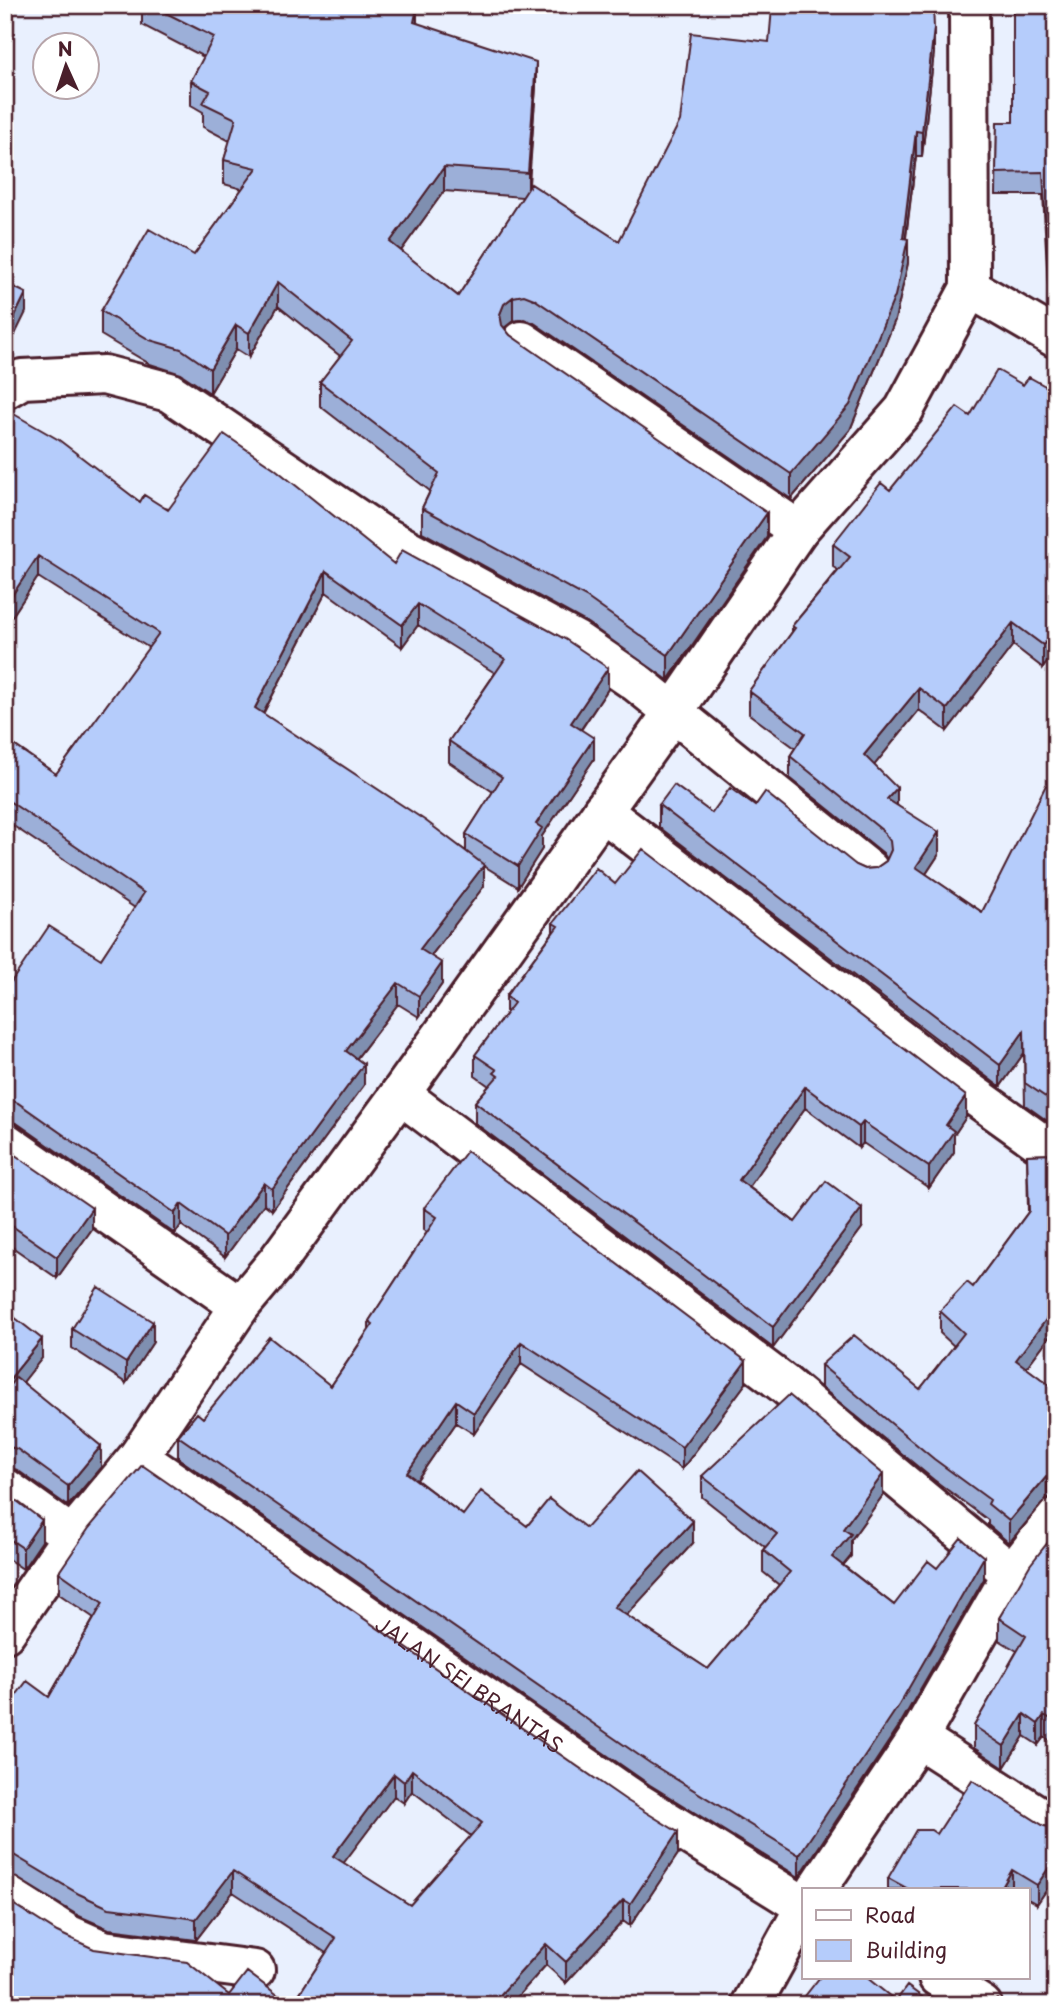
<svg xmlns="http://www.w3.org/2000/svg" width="1061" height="2010" viewBox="0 0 1061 2010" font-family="'Playpen Sans',sans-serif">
	<rect width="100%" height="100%" fill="#e9f0fe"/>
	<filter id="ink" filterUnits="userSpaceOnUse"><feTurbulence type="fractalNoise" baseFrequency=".0143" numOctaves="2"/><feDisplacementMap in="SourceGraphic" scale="14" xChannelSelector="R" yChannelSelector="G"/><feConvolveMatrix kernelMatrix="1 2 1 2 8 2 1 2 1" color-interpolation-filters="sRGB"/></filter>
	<g filter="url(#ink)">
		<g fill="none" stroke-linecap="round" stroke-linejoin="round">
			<g stroke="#4a1f2b" stroke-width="44">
				<g id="minor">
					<path d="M522,341L798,530"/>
					<path d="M5,389L22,379L104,375L169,392L378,533L576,641L636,682L869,870"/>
					<path d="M602,811L950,1078L1056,1154"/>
					<path d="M400,1094L784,1384L1012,1574"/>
					<path d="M5,1142L240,1306"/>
					<path id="s1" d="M138,1457L638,1803L804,1906"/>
					<path d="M5,1488L72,1536"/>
					<path d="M918,1738L1056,1827"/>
					<path d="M817,1889L918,1738L1012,1574L1056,1518"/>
					<path d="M5,1894L69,1935L103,1950L255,1970"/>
					<path d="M938,1977L982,2005"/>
					<path d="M751,2005L804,1909"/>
				</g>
			</g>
			<g stroke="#4a1f2b" stroke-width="44">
				<path id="major" d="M970,288L1056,338
					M5,1633L72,1536L138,1457L240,1306L277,1262L400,1094L672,714L798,530L904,410L970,288L969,5"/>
			</g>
			<use href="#minor" stroke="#fff" stroke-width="38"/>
			<use href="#major" stroke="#fff" stroke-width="38"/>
		</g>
		<path fill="#9cafd8" stroke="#4a1f2b" stroke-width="2" fill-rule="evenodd" d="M142,5H404L417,23L536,86L528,189L619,241L769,42L934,52L922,156H916L906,238L908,263L895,320L850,430L791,499L534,323L524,319L513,321L504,328L510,335L767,537L668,680L586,622L422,532V508L430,491L320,406V382L340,356L278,306L249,357L236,349L210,393L181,374L150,364L101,335V311L194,255L242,189L224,184V160L230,141L203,127V112L191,105V81L204,57L142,25ZM444,191L523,197L458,296L401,251Z
			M1056,5V284H1048L1043,195H996L997,122H1013Z
			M1023,385L1056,392V650L1043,668L1013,645L947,731L919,710L874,765L897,805L939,854L926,874L982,912L1056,789V1127L1025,1105L1024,1053L1000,1087L659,827V805L712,813L755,806L856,865L865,869L876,868L886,861L887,859L883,853L790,778V756L795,748L749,714V691L792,632V626L838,570L833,567V544L970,416Z
			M5,409L140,502L394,564L608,689L581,730L594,759L542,836V849L518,887L484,866V886L431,956L442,984L419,1017L398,1004L357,1058L364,1085L272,1210L264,1204L225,1257L181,1225L175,1234L18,1124L8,1120L5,1121V991L101,959L135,908L6,821L5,739L56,774L149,648L38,577L5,627ZM326,592L402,647L418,625L495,673L449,741V762L493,792L466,834V851L263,714Z
			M615,884L966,1117L954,1135V1152L929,1188L863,1143L859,1148L805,1108L749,1187L795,1222L862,1228L773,1348L475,1123V1102L489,1086L475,1076V1055L506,1013V996L553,932V923Z
			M5,1148L92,1229L57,1278L5,1242Z
			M1056,1154V1328L1026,1368L1056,1390V1497L1047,1498L1009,1543L988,1525V1520L934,1480L821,1387V1365L920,1389L954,1346L940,1333V1311L973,1287L1028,1212L1027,1155Z
			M424,1208L746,1383L682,1469L521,1364L474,1434L456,1423L417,1480L463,1515L527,1526L586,1528L693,1543L626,1615L708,1669L779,1585L763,1572V1550L765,1547L702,1497V1476L883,1495L851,1540V1556L843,1565L894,1605L937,1568L984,1579L899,1726L799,1877L650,1785L178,1458V1436L203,1418L331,1386L369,1329V1321L427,1232L424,1230Z
			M5,1310L42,1358L23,1382L101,1467L68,1506L17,1470L5,1466Z
			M72,1329L153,1342L126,1383L72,1348Z
			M5,1492L42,1541L23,1569L5,1557Z
			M1056,1532V1744L1044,1737L1038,1745L1024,1736L1004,1768L974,1748V1726L1017,1651L999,1640V1618Z
			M59,1572L678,1854L630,1926L623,1921L566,1983L546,1965L510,2005H292L326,1953L233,1892L196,1940L109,1929L79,1916L7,1872L5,1873V1710L49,1697L94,1618L59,1594ZM412,1791L471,1836L410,1905L343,1863L394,1796L404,1803Z
			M1044,1826L1056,1828V1876L1037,1904L1028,1899V1889H888V1878Z"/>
		<path fill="#7f8fb0" stroke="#4a1f2b" stroke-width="2" d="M417,8V33L414,22Z
			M934,28V52L922,156V132Z
			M536,62V86L528,198V173Z
			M916,131V156L903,258L908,239V263L895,320L850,430L791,499V474L903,238Z
			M444,167V191L390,266V242Z
			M278,282V306L249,357V333Z
			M26,293V312L5,355V336Z
			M513,297V321L504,328L500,339V314L504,304Z
			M236,325V349L210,393V369Z
			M767,513V537L668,680V655Z
			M38,556V577L5,627V606Z
			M326,571V592L255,729V708Z
			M418,604V625L402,647V625Z
			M1013,623V645L947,731V709Z
			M1056,628V650L1043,668V645Z
			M608,668V689L571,744V723Z
			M919,688V710L864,778V755Z
			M594,738V759L542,836V849L518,887V866L536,824Z
			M897,788V810L887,799Z
			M939,832V854L916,889V867Z
			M484,865V886L420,970V949Z
			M442,963V984L419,1017V996Z
			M398,983V1004L346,1072V1051Z
			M1024,1031V1053L1000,1087V1065Z
			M364,1064V1085L272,1210V1189Z
			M805,1087V1108L739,1201V1180Z
			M966,1096V1117L954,1135V1152L929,1188V1167L946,1125Z
			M863,1122V1143L859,1148V1127Z
			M264,1183V1204L225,1257V1236Z
			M181,1204V1225L175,1234V1213Z
			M92,1208V1229L57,1278V1257Z
			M862,1208V1228L773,1348V1327Z
			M1056,1306V1328L1016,1381V1360Z
			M153,1322V1342L126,1383V1363Z
			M42,1339V1358L5,1405V1385Z
			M521,1342V1364L474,1434V1413Z
			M746,1361V1383L682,1469V1447Z
			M456,1401V1423L407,1494V1473Z
			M101,1446V1467L68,1506V1486Z
			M883,1474V1495L851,1540V1556L832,1579V1557L843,1529Z
			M1047,1476V1498L1009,1543V1521Z
			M42,1520V1541L23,1569V1548Z
			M693,1521V1543L614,1629V1607Z
			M984,1557V1579L899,1726L799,1877V1855Z
			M1024,1714V1736L1004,1768V1746Z
			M1044,1715V1737L1038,1745V1724Z
			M412,1770V1791L404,1803V1782Z
			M394,1774V1796L333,1877V1856Z
			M678,1832V1854L630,1926V1904Z
			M1056,1857V1876L1037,1904V1885Z
			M1012,1870V1889H1001Z
			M233,1871V1892L196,1940V1919Z
			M623,1900V1921L566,1983V1962Z
			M546,1944V1965L510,2005H491Z"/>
		<path fill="#b5ccfb" stroke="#4a1f2b" stroke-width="2" fill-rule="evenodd" d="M150,5H404L417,8L414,22L536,62L528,173L444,167L390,242L458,296L531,184L619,241L680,121L691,33L769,42L772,8L797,11V5H933L934,28L922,132L916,131L903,238L908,239L895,296L850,405L791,474L534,299L524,295L513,297L504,304L500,314L502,325L510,335L767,513L668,655L586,597L422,508L439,473L320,382L352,341L278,282L249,333L236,325L210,369L181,349L150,340L101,311L149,229L194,255L257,168L224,160L236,119L203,103L210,91L191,81L214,37Z
			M1013,5H1056V262H1048L1043,172L996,173L997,122H1013Z
			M5,283L26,293L5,336Z
			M997,370L1023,385L1029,377L1056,392V628L1043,645L1013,623L947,709L919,688L864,755L897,788L887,799L939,832L916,867L982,912L1046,785L1056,789V1104L1025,1083L1024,1031L1000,1065L659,805L674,785L712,813L730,788L755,806L765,792L856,865L865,869L876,868L886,861L891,850L890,841L883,831L790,756L805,733L749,691L795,628L792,626L850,557L833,544L881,483L890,490L957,407L970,416Z
			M5,409L59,440L140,502L144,495L168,510L224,434L274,468L394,564L402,550L565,639L608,668L571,723L594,738L536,824L542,828L518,866L466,834L502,777L449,741L505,659L418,604L402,625L326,571L255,708L426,821L484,865L420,949L442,963L419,996L398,983L346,1051L364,1064L272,1189L264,1183L225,1236L181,1204L175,1213L18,1103L8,1099L5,1100V991L49,926L101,959L144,893L6,799L5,800V739L56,774L159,633L38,556L5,606Z
			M643,849L966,1096L946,1125L954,1131L929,1167L863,1122L859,1127L805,1087L739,1180L795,1222L826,1181L862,1208L773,1327L475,1102L498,1076L494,1073L497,1070L475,1055L514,1003L506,996L558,926L553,923L596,868L615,884Z
			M5,1148L92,1208L57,1257L5,1221Z
			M467,1151L746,1361L682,1447L521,1342L474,1413L456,1401L407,1473L463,1515L481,1491L527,1526L549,1499L586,1528L637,1471L693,1521L614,1607L708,1669L790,1572L763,1550L777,1534L702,1476L789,1395L883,1474L843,1529L851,1534L832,1557L894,1605L928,1561L937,1568L961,1538L984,1557L899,1705L799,1855L650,1763L178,1436L197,1413L203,1418L269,1337L331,1386L373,1324L369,1321L437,1217L424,1208Z
			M1056,1154V1306L1016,1360L1056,1390V1475L1047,1476L1009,1521L988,1504L990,1500L934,1459L821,1365L854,1335L920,1389L964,1333L940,1311L967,1282L973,1287L1029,1211L1027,1155Z
			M98,1287L153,1322L126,1363L72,1329Z
			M5,1310L42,1339L5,1385Z
			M16,1377L101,1446L68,1486L17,1449L5,1446V1392Z
			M142,1465L626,1800L678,1832L630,1904L623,1900L566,1962L546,1944L491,2005H292L336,1938L233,1871L196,1919L109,1908L79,1894L7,1851H5V1710L27,1681L49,1697L103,1603L59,1572L89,1528ZM412,1770L482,1823L410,1905L333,1856L394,1774L404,1782Z
			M5,1492L42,1520L23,1548L5,1536Z
			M1056,1532V1722L1044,1715L1038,1724L1024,1714L1004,1746L974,1726L1026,1636L999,1618L1030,1565Z
			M972,1780L1044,1826L1056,1828V1857L1037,1885L1012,1870L1001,1889H908L888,1878L916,1830H931L937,1834Z
			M5,1899L57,1932L94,1949L187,1962L229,1995L247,1972L291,2005H5Z
			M820,1977H866L896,2001L907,1986L933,2005H798Z
			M997,1999L1005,2005H984Z
			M968,2001L978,2005H965Z"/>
	</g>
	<g text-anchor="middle" stroke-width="6" stroke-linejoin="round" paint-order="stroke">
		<g font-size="21" fill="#4a1f2b" stroke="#fff">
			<text dy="7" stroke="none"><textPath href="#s1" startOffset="402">JALAN SEI BRANTAS</textPath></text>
		</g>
	</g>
	<rect width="1061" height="2010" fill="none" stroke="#fff" stroke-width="28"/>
	<rect x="14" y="14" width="1033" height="1982" fill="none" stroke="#4a1f2b" stroke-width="2.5" filter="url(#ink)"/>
	<rect x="802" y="1888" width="228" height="91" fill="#ffffff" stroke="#b7a5aa" stroke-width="2"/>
	<rect x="816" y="1910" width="35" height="10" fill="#ffffff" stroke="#b7a5aa" stroke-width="2"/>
	<text x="865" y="1923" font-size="21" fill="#4a1f2b">Road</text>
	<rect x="816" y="1940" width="35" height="21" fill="#b5ccfb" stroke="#b7a5aa" stroke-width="2"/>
	<text x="865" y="1958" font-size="21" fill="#4a1f2b">Building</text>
	<g transform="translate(66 66) rotate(357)"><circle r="33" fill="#ffffff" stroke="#b7a5aa" stroke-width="2"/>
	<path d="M0-5L12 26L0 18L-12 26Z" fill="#4a1f2b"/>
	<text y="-10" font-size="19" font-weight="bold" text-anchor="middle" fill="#4a1f2b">N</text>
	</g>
</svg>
